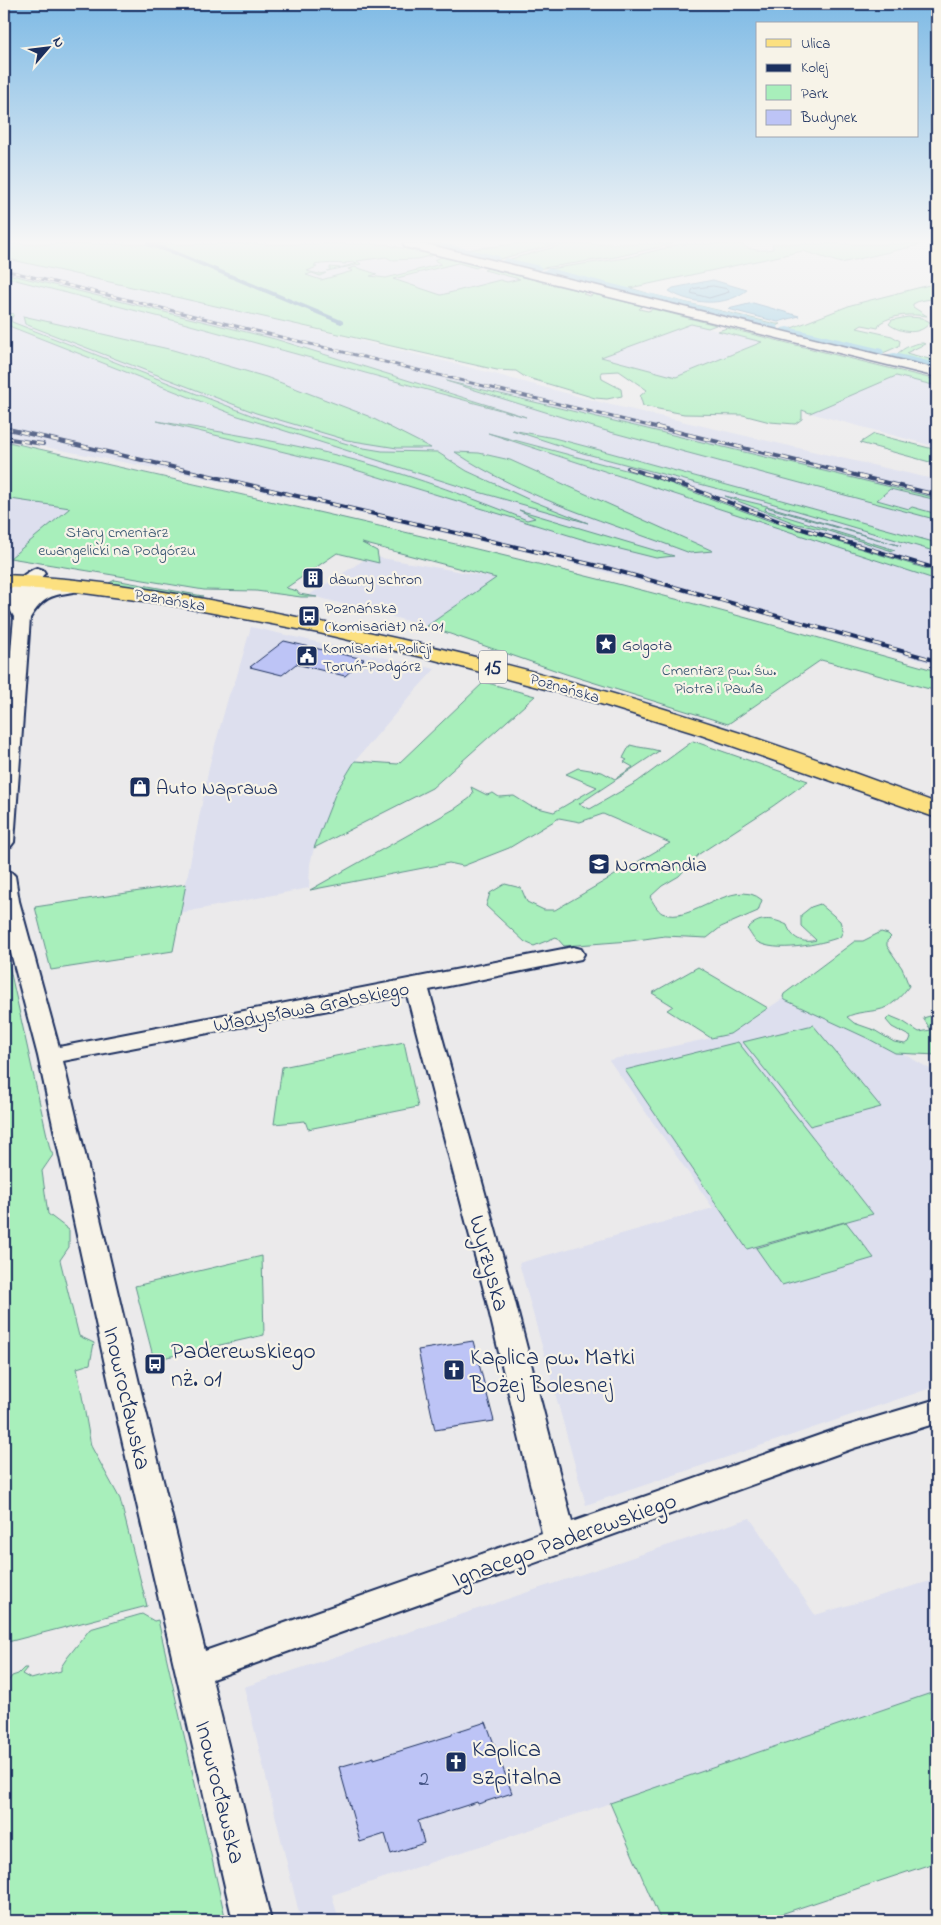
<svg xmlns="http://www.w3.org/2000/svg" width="941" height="1925" viewBox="0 0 941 1925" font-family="'Indie Flower',sans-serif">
	<rect width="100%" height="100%" fill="#ebeaeb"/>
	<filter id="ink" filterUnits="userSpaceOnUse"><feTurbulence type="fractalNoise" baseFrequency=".02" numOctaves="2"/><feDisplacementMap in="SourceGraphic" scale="10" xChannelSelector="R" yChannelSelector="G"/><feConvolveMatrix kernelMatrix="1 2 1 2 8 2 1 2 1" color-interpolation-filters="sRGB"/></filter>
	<g filter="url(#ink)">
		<path fill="#dddfee" d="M4,254L460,365L607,404L937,480V665L732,605L536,554L200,477L4,439Z
			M422,255L521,279L415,306L279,269L330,261Z
			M691,324L763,342L676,377L600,357Z
			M896,376L937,386V447L810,413Z
			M4,496L105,500L10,558H4Z
			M370,556L497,578L427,626L309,595Z
			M251,627L435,669L413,693L355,761L336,792L314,848L310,864L309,888L180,913L210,763L229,695L236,679Z
			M794,991L937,1073V1386L586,1505L519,1263L713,1208L609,1060L730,1034Z
			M750,1518L815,1615L937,1579V1692L750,1757L332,1895L339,1921H301L244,1687Z"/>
		<path fill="#a8efbb" stroke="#628f8c" d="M4,244H384L434,255L417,259L392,260L386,257L357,261L361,264L327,271L330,270V267L340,268L357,263L354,262L345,263L346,264C336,263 325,263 314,265L317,267L307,271L319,274L326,273L320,276L312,273L306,275L321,280L353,271L348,269L355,267L377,274L370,276L386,278L441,264L434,260L442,257L480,266L476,268L458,263L393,279L441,295L500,280L507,282L520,279L484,270L488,268L543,282L542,283L550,284L586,292L583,294L590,296L594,294L642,306L639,309L648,311L653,309L716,325L708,328L691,324L601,357L676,377L762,342L718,331L727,328L937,380V386L896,376L810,413L802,410V419L795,424L770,422L743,415L684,414L643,406L640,396L647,390L619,371L601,372L602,379L621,389L622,396L607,399L595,398L525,377L516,371L497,370L4,258Z
			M417,244H440L465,250L513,244H558L492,261Z
			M566,244H673L616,257L530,270L499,264L507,260Z
			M681,244H741C750,251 762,251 773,249L772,244H924L841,263L803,251L630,288L647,293L634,296L543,273L548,269L626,258Z
			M4,273L275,339L526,417L172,320L4,277Z
			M937,283V298L919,301L913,304V307L927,316C910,314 895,314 880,323L878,328L862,325L857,328L892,336L900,341L899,346L883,353L873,354L784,331L851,305Z
			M654,295L776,324H781L769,329L647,298Z
			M4,312L14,314L11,319L12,322L261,419L358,447L382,451L437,452L467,471L530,500L588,523L468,489L235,415L4,324Z
			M23,316L173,350L266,377L368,416L431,448H397L347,440L256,413L25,324Z
			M908,317L922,318L930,322C921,336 900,333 889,324L892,320Z
			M923,343L925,344L906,353L937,361V365L930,367L894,358C899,350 912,343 923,343Z
			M446,381L937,498V500L890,489L877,500L909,509L912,507L930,512L936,516L934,519L603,430Z
			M157,421C225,433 295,443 362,462C418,478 473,498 527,520L535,518L519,510L674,556L656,558L588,541L346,467Z
			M512,430L554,438L611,453L937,543V552L764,501L583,453Z
			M488,433L659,479L770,521L937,572V580Z
			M874,434L937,450V464L860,443Z
			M4,441C205,487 406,530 606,581C717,609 827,640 937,671V691L821,660L728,724L566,674L427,626L496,578L362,543L377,551L379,563L337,553L286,588L297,591L299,594L317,597H301L256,591L204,590L10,558L70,508L4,498Z
			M455,452L479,453L510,460L713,551L690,553C611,523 525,499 455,452Z
			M725,496L767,506L901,546L766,507L765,510L895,550L892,551L825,530L797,524Z
			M115,580L203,596L199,597L109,583Z
			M484,682L535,696L432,788L314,848L336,792L355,761L398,764Z
			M693,741L808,781L773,806L699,854L679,876L662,886L650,897C653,902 657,910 662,913C690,927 733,875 762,900L758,911L721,927L707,938L665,936L630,941L564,946L556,937L534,946L525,942L486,906L490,893L505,884L521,888L527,902L544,910H555L670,843L603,814L580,822L559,818L509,848L463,866L449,863L310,890L456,808L470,798L473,793L471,787L487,795L493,793L499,797L514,796L530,806L554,812L597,787L566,774L578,768L602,772L615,779L633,767L624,762L627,760L623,758L630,745C640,748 650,748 659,751L579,804L590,809L637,782Z
			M186,884L173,951L51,970L35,907Z
			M820,904L840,921L843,931L840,937C822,944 774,954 756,941C753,939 750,932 747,929C759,916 773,918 787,925C792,939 803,944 816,940L801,926V915L811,907Z
			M881,932L888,934L891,937L887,941V946L902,968L909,986C902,996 890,1008 878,1010C868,1012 856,1012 847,1017L854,1023L874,1030L894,1042L905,1044L909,1042L911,1037L892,1027L886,1020L890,1016L902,1021L919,1032L931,1030L923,1018L930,1016L937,1020V1055L895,1053L867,1038L785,1000L783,997L784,994L855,941H863Z
			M5,947L50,1149L53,1155L42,1171L48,1214L69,1230V1247L60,1260L79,1336L94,1343L90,1364L77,1368L91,1446L120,1499L147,1606L4,1643Z
			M698,967L768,1008L730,1034L711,1038L667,1010L673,1006L652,993Z
			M813,1025L881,1107L810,1126L743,1042Z
			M404,1042L418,1107L308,1129L305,1121L274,1124L282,1067Z
			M738,1042L873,1214L747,1249L625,1070Z
			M846,1222L874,1258L782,1285L756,1248Z
			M262,1256L264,1335L154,1360L135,1286Z
			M142,1614L154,1621L158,1620L226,1921H4V1687L12,1676L18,1674L24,1668H27L22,1674L31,1679L61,1671V1667L67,1658L90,1629Z
			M937,1691V1862L760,1921H661L610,1803Z"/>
		<path fill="#80c3e0" stroke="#5888ac" d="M713,280L747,290C726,307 692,305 669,291L673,288Z
			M753,303L799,316L778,322L728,309Z"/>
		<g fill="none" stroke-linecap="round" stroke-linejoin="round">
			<path stroke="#436a92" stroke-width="1" d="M713,286L728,289L729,292L709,298L691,293L693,289Z"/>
			<path stroke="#5888ac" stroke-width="4" d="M148,244L170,251L341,322"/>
			<path fill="#80c3e0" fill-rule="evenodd" d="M423,244H447L499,256L500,259L494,263L425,247Z
				M506,258L540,266L542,269L535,273L501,265L500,262Z
				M548,268L777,325L779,328L777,331L772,332L543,275L541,272Z
				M787,327L882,349L884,352L882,355L877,356L782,334L780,331L782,328Z
				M894,353L937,363V371L889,360L887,357L889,354Z"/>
		</g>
		<path fill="#bdc4f6" stroke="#1b2f5e" d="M284,641L336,653L364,659L345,676L296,664L282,675L250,667Z
			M473,1341L494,1421L435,1430L418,1350Z
			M486,1722L512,1793L478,1804L477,1802L418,1821L424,1843L391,1854L385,1834L360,1842L339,1767L374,1757V1759L452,1735V1733Z"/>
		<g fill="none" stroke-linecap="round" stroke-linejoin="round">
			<g stroke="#1b2f5e" stroke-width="4">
				<path id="street" d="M37,568L43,570L45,573L38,581L42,586L41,589L81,581L87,583L89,586L87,589C58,597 48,589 30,618L14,842L11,846L4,848V730L14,617L8,606L6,593C12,584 27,571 37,568Z
					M4,870L11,872L15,876L19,901L59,1047L573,947L581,949L584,954L581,959L429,990L514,1298L572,1522L837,1429L937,1399V1423L854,1448L212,1679L271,1921H233L109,1383L38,1056L4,926ZM407,995L486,1298L542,1533L205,1651L139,1383L63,1061Z"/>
			</g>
			<g stroke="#1b2f5e" stroke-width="3">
				<path id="secondary" d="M403,244H426L937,369V377L405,247Z"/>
			</g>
			<g stroke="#1b2f5e" stroke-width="3">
				<path id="primary" d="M4,575C99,578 193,596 287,615C432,644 577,680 718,726C792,749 864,777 937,803V818L701,735L591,701L431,659L319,633L166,604L69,591L4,587Z"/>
			</g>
			<use href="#street" fill="#f7f3e8" fill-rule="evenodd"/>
			<use href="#secondary" fill="#f7f3e8" fill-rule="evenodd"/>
			<use href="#primary" fill="#fce080" fill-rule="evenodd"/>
			<g stroke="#1b2f5e" stroke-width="3">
				<path id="rail-far1" d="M4,270L662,429
					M4,428L7,429"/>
			</g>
			<g stroke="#1b2f5e" stroke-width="4">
				<path id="rail" d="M657,427L937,495
					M4,428L607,568L937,661
					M4,438L43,444
					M628,468L688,487L789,525L937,569"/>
			</g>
			<use href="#rail-far1" stroke="#f7f3e8" stroke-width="2" stroke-dasharray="5.5" stroke-linecap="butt"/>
			<use href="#rail" stroke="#f7f3e8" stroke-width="2.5" stroke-dasharray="8" stroke-linecap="butt"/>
		</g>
	</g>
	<linearGradient id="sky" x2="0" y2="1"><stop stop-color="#7ebae5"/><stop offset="0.47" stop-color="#f6f6f6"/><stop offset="1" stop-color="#f6f6f6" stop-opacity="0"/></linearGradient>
	<rect width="941" height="514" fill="url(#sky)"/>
	<defs>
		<g id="building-square" transform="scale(1.125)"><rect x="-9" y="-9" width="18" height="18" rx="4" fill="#1b2f5e" stroke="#f7f3e8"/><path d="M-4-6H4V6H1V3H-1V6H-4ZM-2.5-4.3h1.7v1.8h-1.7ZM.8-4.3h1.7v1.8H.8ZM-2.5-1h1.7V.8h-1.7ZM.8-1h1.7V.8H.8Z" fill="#fff"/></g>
		<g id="bus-square" transform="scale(1.125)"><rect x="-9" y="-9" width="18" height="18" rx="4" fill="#1b2f5e" stroke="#f7f3e8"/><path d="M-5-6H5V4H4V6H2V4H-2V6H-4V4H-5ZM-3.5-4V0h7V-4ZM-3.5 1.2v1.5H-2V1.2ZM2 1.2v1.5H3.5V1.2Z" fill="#fff"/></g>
		<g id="sight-square" transform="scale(1.125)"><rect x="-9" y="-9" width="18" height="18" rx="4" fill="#1b2f5e" stroke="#f7f3e8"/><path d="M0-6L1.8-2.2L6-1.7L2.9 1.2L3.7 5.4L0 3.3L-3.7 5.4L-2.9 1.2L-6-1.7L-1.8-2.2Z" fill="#fff"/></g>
		<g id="civic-square" transform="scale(1.125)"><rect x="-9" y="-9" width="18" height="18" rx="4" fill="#1b2f5e" stroke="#f7f3e8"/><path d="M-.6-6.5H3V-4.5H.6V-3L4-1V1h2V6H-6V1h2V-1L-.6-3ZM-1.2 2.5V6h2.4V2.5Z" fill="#fff"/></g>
		<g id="shop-square" transform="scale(1.125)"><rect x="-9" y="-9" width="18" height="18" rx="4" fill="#1b2f5e" stroke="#f7f3e8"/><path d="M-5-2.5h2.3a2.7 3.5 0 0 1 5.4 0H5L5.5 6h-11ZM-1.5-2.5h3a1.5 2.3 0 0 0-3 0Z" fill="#fff"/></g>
		<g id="school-square" transform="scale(1.125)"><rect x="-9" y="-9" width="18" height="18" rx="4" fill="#1b2f5e" stroke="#f7f3e8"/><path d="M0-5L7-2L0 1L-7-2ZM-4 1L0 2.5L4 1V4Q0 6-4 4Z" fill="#fff"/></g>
		<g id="church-square" transform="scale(1.125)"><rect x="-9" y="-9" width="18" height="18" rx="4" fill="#1b2f5e" stroke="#f7f3e8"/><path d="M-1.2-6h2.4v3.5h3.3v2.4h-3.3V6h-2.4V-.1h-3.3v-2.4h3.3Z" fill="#fff"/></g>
	</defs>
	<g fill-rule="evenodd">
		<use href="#building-square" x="313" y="578"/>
		<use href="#bus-square" x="309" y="616"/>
		<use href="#sight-square" x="606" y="644"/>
		<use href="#civic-square" x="307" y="656"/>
		<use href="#shop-square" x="140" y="787"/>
		<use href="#school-square" x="599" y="864"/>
		<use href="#bus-square" x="155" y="1364"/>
		<use href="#church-square" x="454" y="1370"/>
		<use href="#church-square" x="456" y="1762"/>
	</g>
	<g text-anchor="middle" stroke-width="4.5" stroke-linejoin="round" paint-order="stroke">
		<g font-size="16" fill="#375571" stroke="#f7f3e8">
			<text x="117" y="537">Stary cmentarz<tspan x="117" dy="18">ewangelicki na Podgórzu</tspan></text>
			<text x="719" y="675">Cmentarz pw. św.<tspan x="719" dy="18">Piotra i Pawła</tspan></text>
		</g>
		<g font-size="16" fill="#1b2f5e" stroke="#f7f3e8" text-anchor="start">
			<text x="329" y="584">dawny schron</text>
			<text x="325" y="613">Poznańska<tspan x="325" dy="18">(komisariat) nż. 01</tspan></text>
			<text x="622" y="650">Golgota</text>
			<text x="323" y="653">Komisariat Policji<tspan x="323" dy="18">Toruń-Podgórz</tspan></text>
		</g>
		<g font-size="16" fill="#1b2f5e" stroke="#f7f3e8">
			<text transform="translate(170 599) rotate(10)" y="6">Poznańska</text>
			<text transform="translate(565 687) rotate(16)" y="6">Poznańska</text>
		</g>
		<rect fill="#f7f3e8" stroke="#5d6a87" stroke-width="1" x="479" y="650.5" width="28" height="33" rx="4"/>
		<g font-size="19" font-weight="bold" fill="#1b2f5e">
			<text x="493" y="674">15</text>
		</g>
		<g font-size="20" fill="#1b2f5e" stroke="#f7f3e8" text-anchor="start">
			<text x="156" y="794">Auto Naprawa</text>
			<text x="615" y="871">Normandia</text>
		</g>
		<g font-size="20" fill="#1b2f5e" stroke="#f7f3e8">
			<text transform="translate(311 1006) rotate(-11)" y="7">Władysława Grabskiego</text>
		</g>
		<g font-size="21" fill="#445484">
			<text x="424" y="1785">2</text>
		</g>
		<g font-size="24" fill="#1b2f5e" stroke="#f7f3e8">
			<text transform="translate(490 1263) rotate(75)" y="8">Wyrzyska</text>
			<text transform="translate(128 1398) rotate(77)" y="8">Inowrocławska</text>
			<text transform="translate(564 1539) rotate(-20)" y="8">Ignacego Paderewskiego</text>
			<text transform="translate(221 1792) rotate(76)" y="8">Inowrocławska</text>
		</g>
		<g font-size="24" fill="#1b2f5e" stroke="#f7f3e8" text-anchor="start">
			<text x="171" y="1358">Paderewskiego<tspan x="171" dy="28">nż. 01</tspan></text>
			<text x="470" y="1364">Kaplica pw. Matki<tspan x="470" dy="28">Bożej Bolesnej</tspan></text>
			<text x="472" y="1756">Kaplica<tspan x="472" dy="28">szpitalna</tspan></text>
		</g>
	</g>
	<rect width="941" height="1925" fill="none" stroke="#f7f3e8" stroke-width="20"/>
	<rect x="10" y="10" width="921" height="1905" fill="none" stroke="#1b2f5e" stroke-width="2" filter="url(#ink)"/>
	<rect x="756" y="22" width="162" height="115" fill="#f7f3e8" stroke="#9fa5b1"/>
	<rect x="766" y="39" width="25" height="8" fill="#fce080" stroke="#9fa5b1"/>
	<text x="801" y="48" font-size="15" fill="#1b2f5e">Ulica</text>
	<rect x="766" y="64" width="25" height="8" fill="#1b2f5e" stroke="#9fa5b1"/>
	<text x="801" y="72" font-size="15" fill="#1b2f5e">Kolej</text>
	<rect x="766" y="85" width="25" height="15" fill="#a8efbb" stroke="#9fa5b1"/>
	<text x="801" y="98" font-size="15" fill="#1b2f5e">Park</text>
	<rect x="766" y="110" width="25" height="15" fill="#bdc4f6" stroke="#9fa5b1"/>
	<text x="801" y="122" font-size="15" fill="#1b2f5e">Budynek</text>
	<g transform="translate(48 48) rotate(62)" stroke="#f7f3e8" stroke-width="4" paint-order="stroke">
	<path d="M0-4L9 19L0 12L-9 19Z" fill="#1b2f5e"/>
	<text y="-8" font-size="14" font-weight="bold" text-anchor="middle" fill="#1b2f5e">N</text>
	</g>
</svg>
